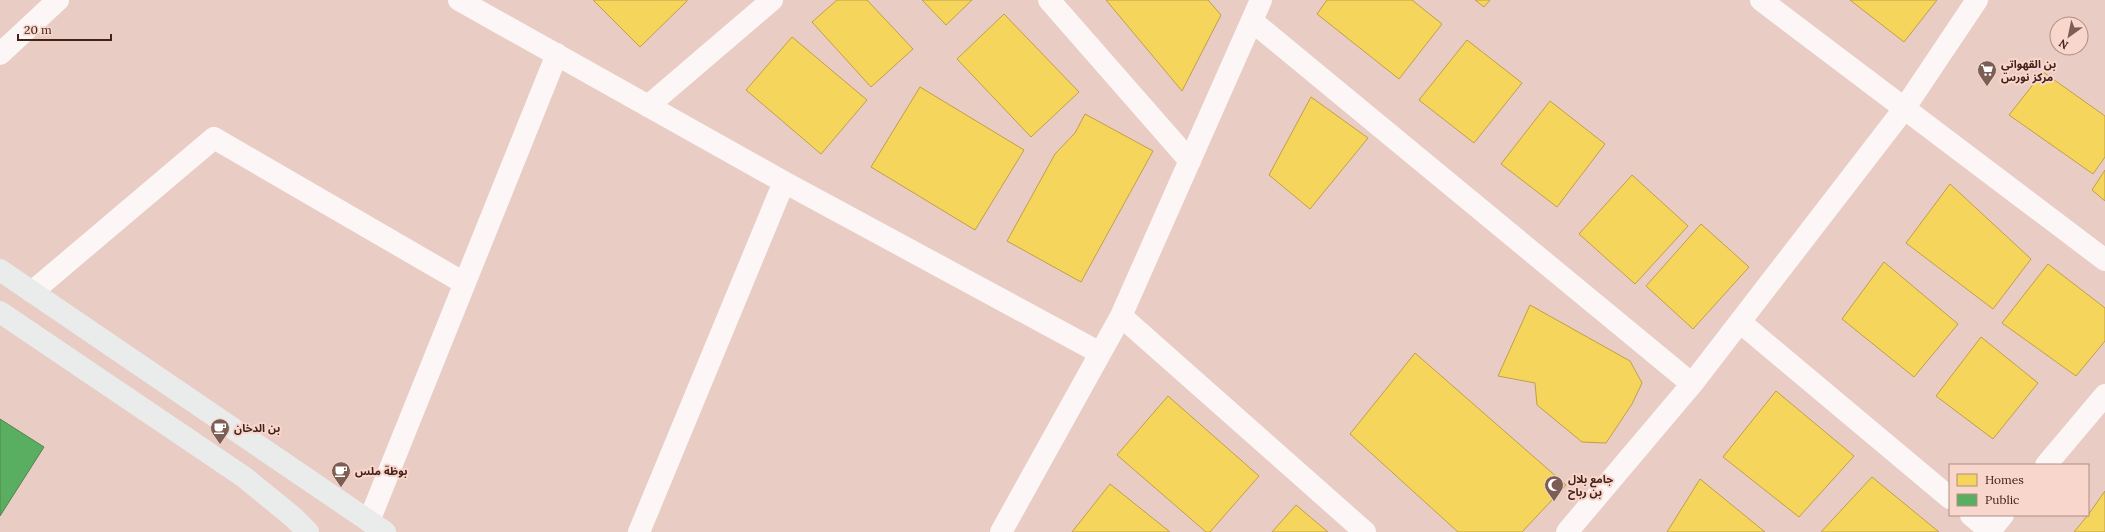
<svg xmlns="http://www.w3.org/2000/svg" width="2105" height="532" viewBox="0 0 2105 532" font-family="Lora,'Noto Sans Arabic',serif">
	<rect width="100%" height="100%" fill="#e9ccc4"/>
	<path fill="#f6d55c" stroke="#c09f48" d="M593,0H687V1L640,47Z
		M837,0H867L913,49L871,87L812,22Z
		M922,0H972L946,25Z
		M1106,0H1208L1221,15L1182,91Z
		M1327,0H1412L1442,24L1399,79L1317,14Z
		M1475,0H1490L1484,7Z
		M1850,0H1937L1904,42Z
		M1004,14L1079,92L1031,137L957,59Z
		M792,37L867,100L821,154L746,90Z
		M1467,40L1522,83L1474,143L1419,100Z
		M2043,72L2105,116V157L2093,174L2009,115Z
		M920,87L1024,150L975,230L871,167Z
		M1311,97L1368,138L1310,209L1269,175Z
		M1550,101L1605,144L1557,207L1501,164Z
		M1085,114L1153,151L1081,282L1007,241L1055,154L1075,133Z
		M2105,170V201L2092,190Z
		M1632,175L1688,226L1635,284L1579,234Z
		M1950,184L2031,259L1993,309L1906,243Z
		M1701,224L1749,267L1693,329L1646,286Z
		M1884,262L1958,324L1914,377L1842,319Z
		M2048,264L2105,308V341L2076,376L2002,323Z
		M1530,305L1630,361L1642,383L1632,404L1606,443L1582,442L1537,405L1535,383L1498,376Z
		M1981,337L2038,383L1993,439L1936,396Z
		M1415,353L1566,485L1522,532H1458L1350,434Z
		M1776,391L1854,456L1799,517L1723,457Z
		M1168,396L1259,476L1210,532H1206L1117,455Z
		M1872,477L1939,532H1821Z
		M1700,479L1765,532H1667Z
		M1110,484L1170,532H1072Z
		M2105,491V532H2074L2088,515Z
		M1296,505L1328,532H1272Z"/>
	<path fill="#5aae61" stroke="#53844b" d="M0,419L44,447L0,516Z"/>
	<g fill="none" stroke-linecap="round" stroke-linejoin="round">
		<path stroke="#fcf7f6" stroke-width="22" d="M459,0L784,182L1100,353
			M1049,0L1190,161
			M1761,0L2105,260
			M1252,21L1692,384
			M0,54L58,0
			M648,106L772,0
			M32,292L214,138L464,283
			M1121,316L1365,532
			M1740,322L1950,498
			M2046,465L2105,395
			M1971,515L1991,532
			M369,521L557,54
			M639,532L784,182
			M1001,532L1121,316L1261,0
			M1567,532L1692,384L1904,109L1977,0
			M1989,532L2003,515"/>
		<path stroke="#eaebeb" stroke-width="22" d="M0,270L385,532
			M0,312L244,477L293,517L308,532"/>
	</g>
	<defs>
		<g id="supermarket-pin" transform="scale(1)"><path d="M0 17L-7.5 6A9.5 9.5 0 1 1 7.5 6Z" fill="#7d5e55" stroke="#f9d6cb"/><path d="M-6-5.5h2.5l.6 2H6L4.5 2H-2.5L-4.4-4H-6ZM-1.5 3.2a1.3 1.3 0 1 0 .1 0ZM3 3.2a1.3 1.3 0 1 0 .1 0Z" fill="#fff"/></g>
		<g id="cafe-pin" transform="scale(1)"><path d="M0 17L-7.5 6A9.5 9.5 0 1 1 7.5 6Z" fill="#7d5e55" stroke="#f9d6cb"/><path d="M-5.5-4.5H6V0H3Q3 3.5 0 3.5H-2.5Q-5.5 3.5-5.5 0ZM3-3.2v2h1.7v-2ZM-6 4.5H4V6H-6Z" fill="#fff"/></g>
		<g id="mosque-pin" transform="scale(1)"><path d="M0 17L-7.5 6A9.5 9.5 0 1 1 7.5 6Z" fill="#7d5e55" stroke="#f9d6cb"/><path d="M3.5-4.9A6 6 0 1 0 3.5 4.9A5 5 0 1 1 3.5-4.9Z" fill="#fff"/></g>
	</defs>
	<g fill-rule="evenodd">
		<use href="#supermarket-pin" x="1987" y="70"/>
		<use href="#cafe-pin" x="220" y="428"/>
		<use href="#cafe-pin" x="341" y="471"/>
		<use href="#mosque-pin" x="1554" y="485"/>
	</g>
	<g text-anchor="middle" stroke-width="4" stroke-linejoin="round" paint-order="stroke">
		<g font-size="11" font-weight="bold" fill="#432219" stroke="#f9d6cb" text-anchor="start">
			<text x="2001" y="68">بن القهواتي<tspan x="2001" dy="13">مركز نورس</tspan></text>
			<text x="234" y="432">بن الدخان</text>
			<text x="355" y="475">بوظة ملس</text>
			<text x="1568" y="483">جامع بلال<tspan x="1568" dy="13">بن رباح</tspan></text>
		</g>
	</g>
	<rect x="1949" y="464" width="140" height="52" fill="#f9d6cb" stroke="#b08e84"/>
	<rect x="1957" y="474" width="20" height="12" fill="#f6d55c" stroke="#b08e84"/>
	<text x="1985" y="484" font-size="12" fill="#432219">Homes</text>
	<rect x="1957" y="494" width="20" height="12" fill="#5aae61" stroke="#b08e84"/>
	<text x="1985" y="504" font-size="12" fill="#432219">Public</text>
	<g transform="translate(2069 36) rotate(213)"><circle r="19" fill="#f9d6cb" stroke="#b08e84"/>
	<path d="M0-3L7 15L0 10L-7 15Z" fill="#7d5e55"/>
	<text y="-6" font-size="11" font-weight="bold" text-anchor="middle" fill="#432219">N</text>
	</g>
	<path d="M18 34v6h93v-6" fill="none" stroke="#432219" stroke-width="2"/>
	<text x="24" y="34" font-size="12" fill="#432219" stroke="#f9d6cb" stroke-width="3" paint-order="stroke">20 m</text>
</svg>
